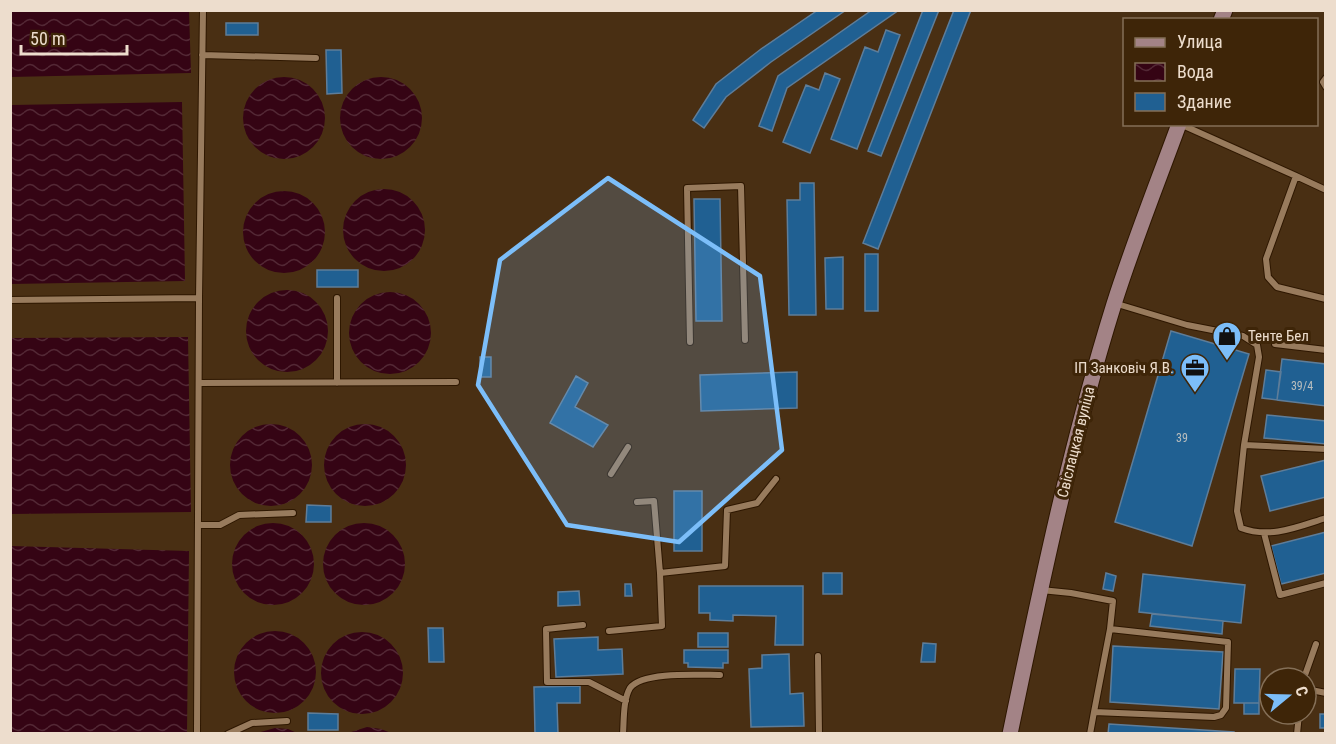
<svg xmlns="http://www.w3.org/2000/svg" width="1336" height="744" viewBox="0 0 1336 744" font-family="'Roboto Condensed',sans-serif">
	<defs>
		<pattern id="water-waves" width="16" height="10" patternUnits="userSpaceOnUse" patternTransform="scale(1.5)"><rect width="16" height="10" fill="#350414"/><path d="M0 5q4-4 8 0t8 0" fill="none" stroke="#532835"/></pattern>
	</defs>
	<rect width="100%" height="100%" fill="#492f13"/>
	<path fill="url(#water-waves)" d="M10,11H189L191,73L11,77Z
		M340 118a41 41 0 1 1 82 0a41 41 0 1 1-82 0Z
		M243 118a41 41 0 1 1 82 0a41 41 0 1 1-82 0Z
		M182,102L185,281L11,284V105Z
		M343 230a41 41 0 1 1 82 0a41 41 0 1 1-82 0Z
		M243 232a41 41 0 1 1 82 0a41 41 0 1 1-82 0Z
		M246 331a41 41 0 1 1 82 0a41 41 0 1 1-82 0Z
		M349 333a41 41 0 1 1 82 0a41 41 0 1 1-82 0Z
		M188,337L191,512L11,514V338Z
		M230 465a41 41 0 1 1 82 0a41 41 0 1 1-82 0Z
		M324 465a41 41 0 1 1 82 0a41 41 0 1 1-82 0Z
		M323 564a41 41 0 1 1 82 0a41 41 0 1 1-82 0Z
		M232 564a41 41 0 1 1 82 0a41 41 0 1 1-82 0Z
		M11,546L189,551L187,733H11Z
		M234 672a41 41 0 1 1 82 0a41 41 0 1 1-82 0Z
		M321 673a41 41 0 1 1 82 0a41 41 0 1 1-82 0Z
		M367,727L381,729L391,733H348Z
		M275,728L288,729L297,733H257Z"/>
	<path fill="#206092" stroke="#5e7d99" stroke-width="1.5" d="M818,10H846L771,62L726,97L704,128L693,120L716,84L761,49Z
		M872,10H899L787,88L772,131L759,126L778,76Z
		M923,10H939L881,156L868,151Z
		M954,10H971L878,249L863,243Z
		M226,23H258V35H226Z
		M886,30L900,35L857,149L831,139L865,47L878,52Z
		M326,50H341L342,93L327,94Z
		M825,73L840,79L810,153L783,142L806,85L819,90Z
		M800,183H814L816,315H789L787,200H800Z
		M694,199H720L722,321H696Z
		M865,254H878V311H865Z
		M843,257V309H826L825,258Z
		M317,270H358V287H317Z
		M1171,331L1249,354L1192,546L1115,522Z
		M480,357H491V377H480Z
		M1282,359L1326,364V406L1277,400Z
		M1266,370L1281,372L1277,400L1262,398Z
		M797,372V408L701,411L700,375Z
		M576,376L588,383L575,407L608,425L593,447L550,423Z
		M1267,415L1326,421V444L1264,438Z
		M1326,460V497L1270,511L1261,476Z
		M674,491H702V551H674Z
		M307,505L331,506V522H306Z
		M1326,532V573L1281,584L1271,546Z
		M823,573H842V594H823Z
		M1106,573L1116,576L1113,591L1103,589Z
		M1143,574L1245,585L1241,623L1139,612Z
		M625,584H631L632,596H625Z
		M699,586H803V645H775L776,616L733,615V621L710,620V613H699Z
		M579,591L580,605L558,606V592Z
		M1152,614L1223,621L1222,634L1150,626Z
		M428,628H443L444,662H429Z
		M698,633H728V647H698Z
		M598,637V650L622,649L623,674L556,677L554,639Z
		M923,643L936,644L935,662H921Z
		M1113,646L1223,652L1219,709L1110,702Z
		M684,650H728V663H723V668L688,667V663H684Z
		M789,654L790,694L803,693L804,726L751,727L749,669L762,668V655Z
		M1235,669H1260L1259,703H1234Z
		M580,686V703H557L558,734H535L534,687Z
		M1244,703H1259V714H1244Z
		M308,713L338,714V730H308Z
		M1320,714H1326V728H1320Z
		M1109,724L1234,732V734H1108Z"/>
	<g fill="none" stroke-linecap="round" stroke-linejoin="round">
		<g stroke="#2e1700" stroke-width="8">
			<path id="lane" d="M202,55L316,58
				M1326,78L1323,82L1326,87
				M1180,124L1296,176L1266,259L1268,277L1277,287L1326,299
				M1296,176L1326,190
				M337,298V383
				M10,300L199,298
				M1114,303L1187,325L1243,336L1257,345L1259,357L1244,445L1237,511L1241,528C1271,539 1297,527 1326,518
				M690,342L687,188L741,186L745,340
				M1275,344L1326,350
				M199,383L456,382
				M1244,445L1326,449
				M611,474L628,447
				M637,502L654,501L660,573L725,566L727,510L757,503L776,479
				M198,525H220L239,515L293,513
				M1264,533L1280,595L1326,583
				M1041,590L1071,593L1113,601L1110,629L1228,642L1226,708L1221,715L1214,717L1094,712L1110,629
				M583,625L546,629L547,682H589L626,701
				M609,631L662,626L660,573
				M818,656L819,734
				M1304,678L1316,644
				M1306,689L1326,693
				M197,734L199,298L203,10
				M228,734L252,723L287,721
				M623,734C624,720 623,700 630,688C642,671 701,675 720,675
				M1090,734L1094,712
				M1297,734L1299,714"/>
		</g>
		<g stroke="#2e1700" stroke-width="17">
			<path id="secondary" d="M1221,20L1225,10
				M1010,734C1040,590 1070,445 1114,304C1133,244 1157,184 1179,124"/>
		</g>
		<use href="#lane" stroke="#987b5d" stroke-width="6"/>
		<use href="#secondary" stroke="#a38386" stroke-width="15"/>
	</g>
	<path fill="#7cbef9" fill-opacity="0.2" stroke="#7cbef9" stroke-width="4.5" stroke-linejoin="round" d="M608,178L760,276L782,450L679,542L567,525L478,385L500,260Z"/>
	<defs>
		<g id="shop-pin" transform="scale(1.5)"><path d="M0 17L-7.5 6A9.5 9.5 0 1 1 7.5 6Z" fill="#7cbef9" stroke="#3e2508"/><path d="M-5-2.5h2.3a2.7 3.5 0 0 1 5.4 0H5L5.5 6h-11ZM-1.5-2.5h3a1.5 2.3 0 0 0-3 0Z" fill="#111"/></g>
		<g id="office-pin" transform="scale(1.5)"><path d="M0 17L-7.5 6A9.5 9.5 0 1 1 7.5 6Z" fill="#7cbef9" stroke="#3e2508"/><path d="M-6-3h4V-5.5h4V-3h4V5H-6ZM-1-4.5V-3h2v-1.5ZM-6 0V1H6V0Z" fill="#111"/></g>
	</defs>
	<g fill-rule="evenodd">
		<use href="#shop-pin" x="1227" y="336"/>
		<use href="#office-pin" x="1195" y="368"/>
	</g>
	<g text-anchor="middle" stroke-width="6" stroke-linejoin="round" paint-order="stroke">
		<g font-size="12" fill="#babebe">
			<text x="1302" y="390">39/4</text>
			<text x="1182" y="442">39</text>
		</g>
		<g font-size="15" fill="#edddcd" stroke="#3e2508" text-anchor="start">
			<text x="1248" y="341">Тенте Бел</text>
			<text x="1174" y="373" text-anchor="end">ІП Занковіч Я.В.</text>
		</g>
		<g font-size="15" fill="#edddcd" stroke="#3e2508">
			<text transform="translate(1076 442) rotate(-76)" y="5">Свіслацкая вуліца</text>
		</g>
	</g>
	<rect width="1336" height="744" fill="none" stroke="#edddcd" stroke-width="24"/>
	<rect x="1123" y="18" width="195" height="108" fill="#3e2508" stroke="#846f57" stroke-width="1.5"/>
	<rect x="1135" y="38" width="30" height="9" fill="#a38386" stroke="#846f57" stroke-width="1.5"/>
	<text x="1177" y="48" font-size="18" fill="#edddcd">Улица</text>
	<rect x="1135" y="63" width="30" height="18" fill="url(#water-waves)" stroke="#846f57" stroke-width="1.5"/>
	<text x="1177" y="78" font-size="18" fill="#edddcd">Вода</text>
	<rect x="1135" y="93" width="30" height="18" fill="#206092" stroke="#846f57" stroke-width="1.5"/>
	<text x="1177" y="108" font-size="18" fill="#edddcd">Здание</text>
	<g transform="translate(1288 696) rotate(71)"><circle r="28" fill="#3e2508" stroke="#846f57" stroke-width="1.5"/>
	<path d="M0-4.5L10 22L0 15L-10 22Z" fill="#7cbef9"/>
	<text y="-9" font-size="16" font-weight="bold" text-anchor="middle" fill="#edddcd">С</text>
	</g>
	<path d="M21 45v9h106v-9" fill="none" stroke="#edddcd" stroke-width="3"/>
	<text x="30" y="45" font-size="18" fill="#edddcd" stroke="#3e2508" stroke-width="4.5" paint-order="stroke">50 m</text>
</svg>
